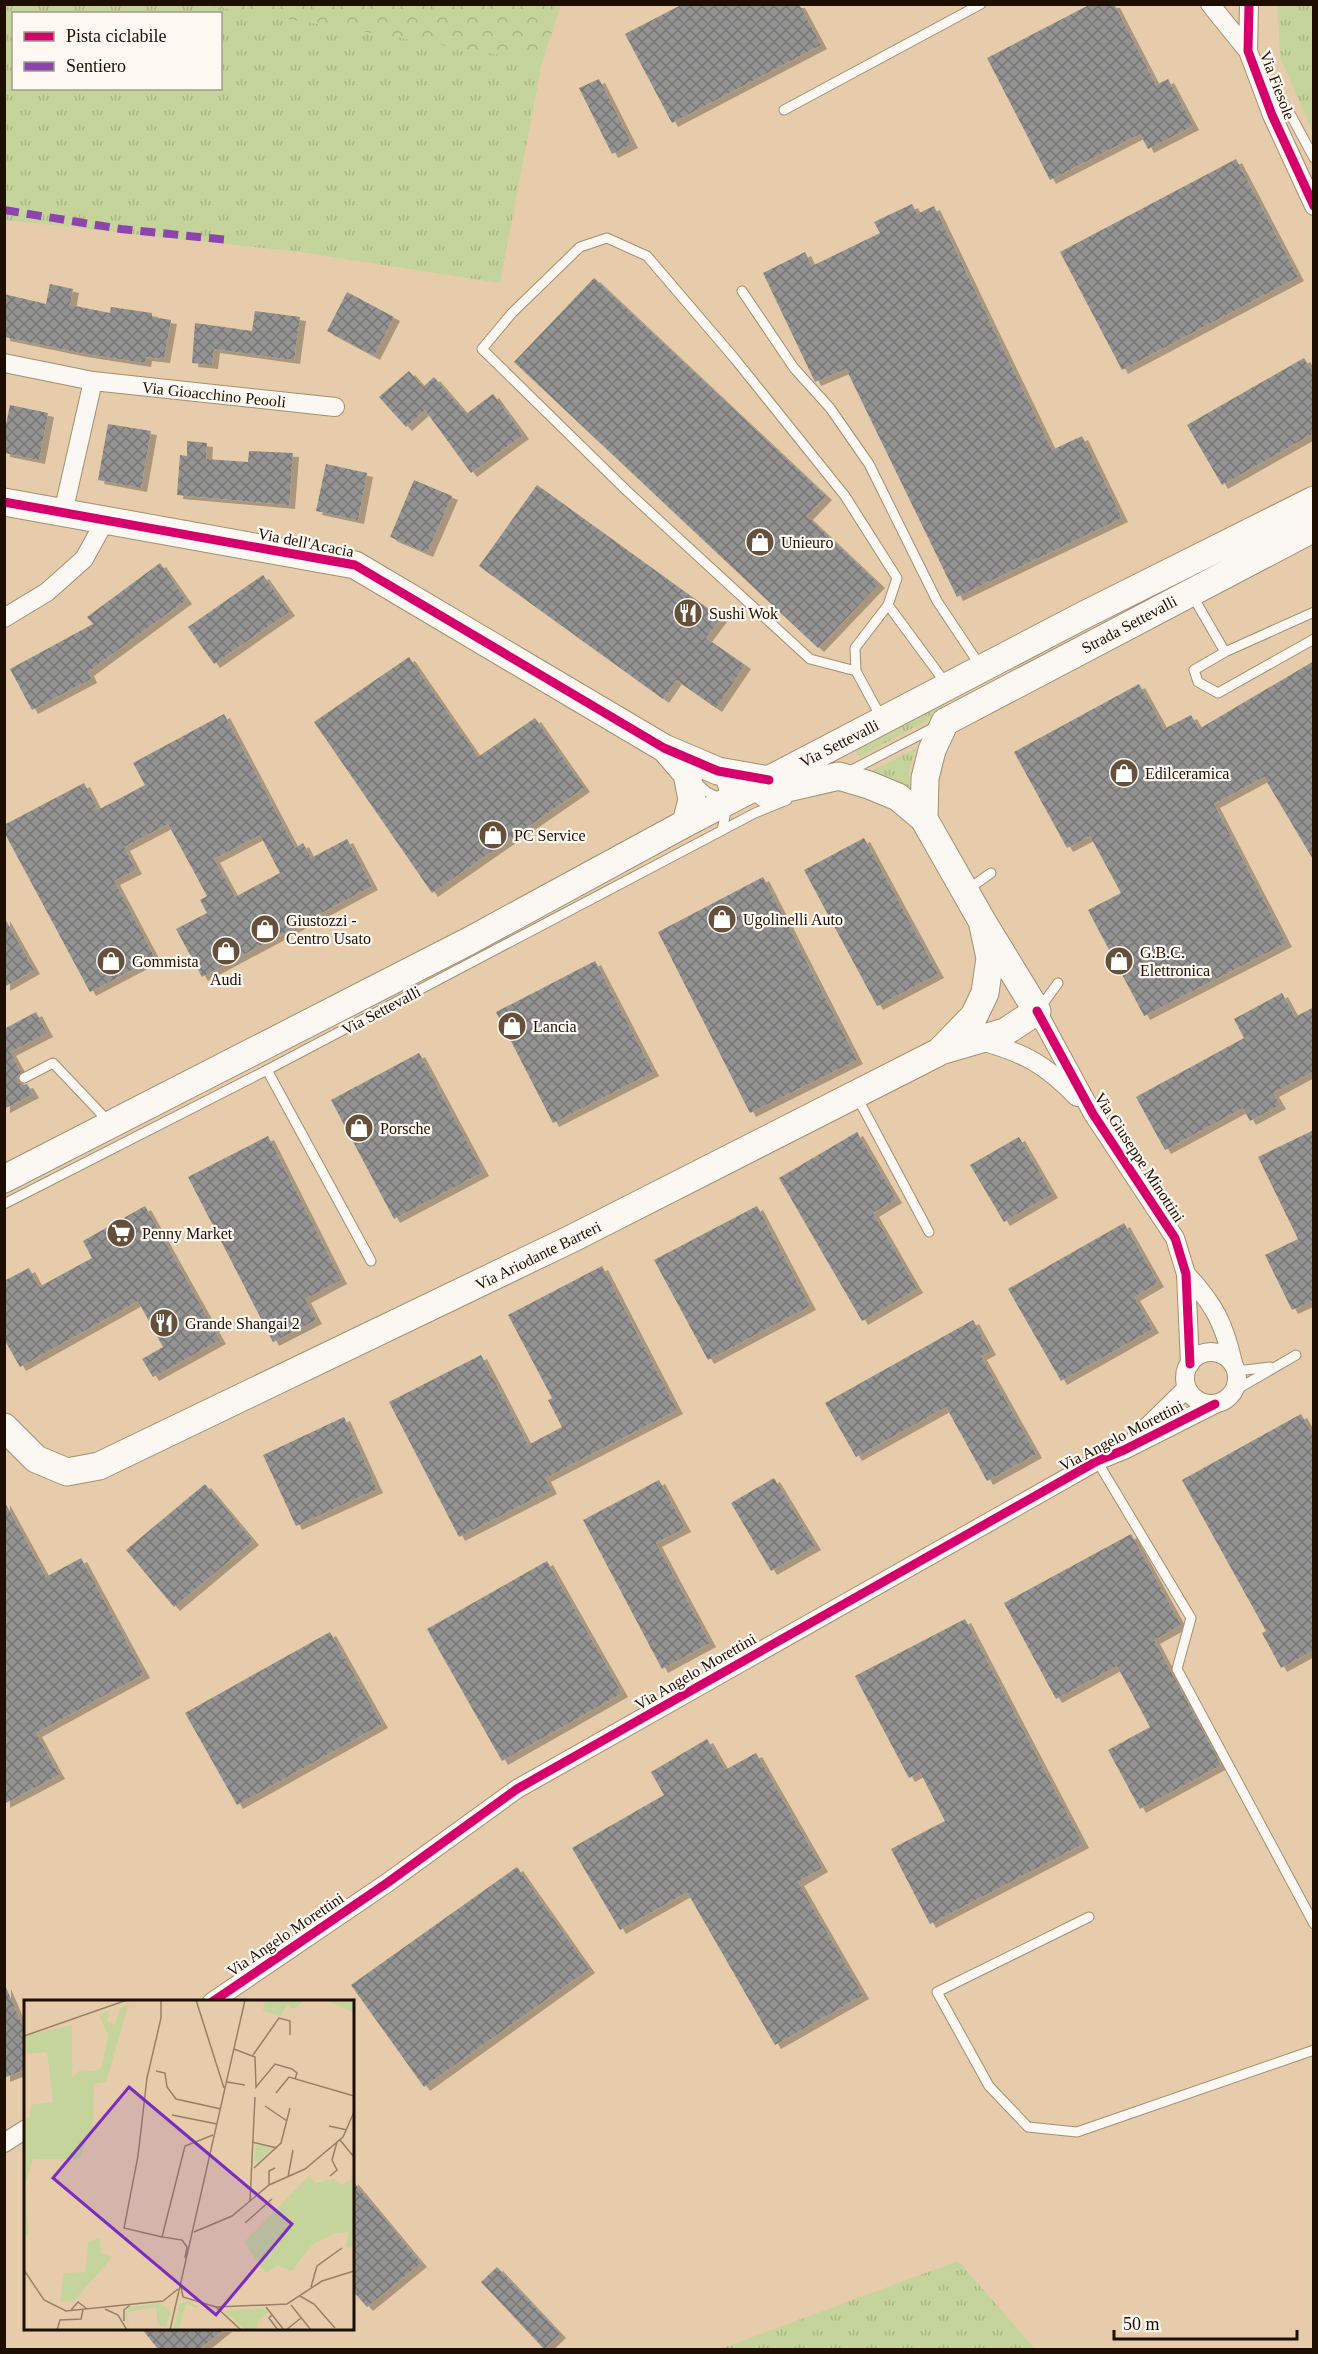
<svg xmlns="http://www.w3.org/2000/svg" width="1318" height="2354" viewBox="0 0 1318 2354" font-family="Georgia,serif">
	<defs>
		<pattern id="grass-tufts" width="24" height="20" patternUnits="userSpaceOnUse" patternTransform="scale(1.5)"><rect width="24" height="20" fill="#c5d49a"/><path d="M3 7l-1-3M5 7V3M7 7l1-3M15 17l-1-3M17 17v-4M19 17l1-3" fill="none" stroke="#a9b583"/></pattern>
		<pattern id="forest-crowns" width="20" height="18" patternUnits="userSpaceOnUse" patternTransform="scale(1.5)"><rect width="20" height="18" fill="#c5d49a"/><path d="M2 6a3 3 0 1 1 6 0M12 15a3 3 0 1 1 6 0" fill="none" stroke="#a9b583"/></pattern>
		<pattern id="building-cross-hatch" width="8" height="8" patternUnits="userSpaceOnUse" patternTransform="scale(1.5)"><rect width="8" height="8" fill="#929392"/><path d="M0 0l8 8M0 8l8-8" fill="none" stroke="#777675"/></pattern>
		<filter id="shadow"><feDropShadow dx="6" dy="4" stdDeviation="0" flood-color="#0004"/></filter>
	</defs>
	<rect width="100%" height="100%" fill="#e6ccaa"/>
	<path fill="url(#grass-tufts)" fill-rule="evenodd" d="M5,5H561L542,62L500,283L300,252L5,220ZM14,14H220V88H14Z
		M1278,5H1311L1313,10V133L1280,57Z
		M945,701L940,713L860,757L855,750Z
		M916,748L909,770V793L867,773Z
		M958,2261L1035,2349H720Z"/>
	<path fill="url(#forest-crowns)" d="M205,5H561L542,62Z"/>
	<path fill="url(#building-cross-hatch)" fill-rule="evenodd" filter="url(#shadow)" d="M683,4H799L821,45L672,123L625,34Z
		M1091,4H1114L1156,85L1168,79L1193,126L1148,149L1140,134L1050,180L987,58Z
		M599,79L632,144L612,154L579,88Z
		M1236,159L1298,277L1122,370L1060,252Z
		M912,204L917,214L934,206L1052,450L1082,436L1122,518L957,597L846,369L815,382L763,273L805,252L812,266L880,233L874,222Z
		M594,278L826,496L807,516L879,584L818,648L514,362Z
		M50,284L73,289L70,305L110,313L111,307L152,313V317L171,320L164,359L146,357L145,363L81,353L4,337V294L46,304Z
		M347,292L394,317L374,356L327,331Z
		M255,311L300,317L294,360L214,349L212,365L192,363L195,323L252,331Z
		M1304,358L1314,374V433L1222,485L1187,425Z
		M409,371L423,387L434,377L466,414L493,394L523,435L471,473L425,410L406,427L379,397Z
		M10,405L48,413L39,460L4,453V434Z
		M108,424L151,431L141,488L98,480Z
		M187,441L207,443L206,459L248,462L249,451L293,453L289,505L177,495L180,455L187,456Z
		M326,464L367,473L358,520L316,511Z
		M414,480L452,496L427,553L390,537Z
		M537,485L721,618L706,638L745,665L716,708L676,680L663,699L479,566Z
		M160,563L186,600L88,672L91,679L32,710L10,669L93,624L87,617Z
		M263,575L289,612L214,664L188,627Z
		M409,657L478,757L535,718L584,788L432,893L314,722Z
		M1314,661V861L1264,777L1214,804L1286,943L1144,1016L1088,910L1121,893L1090,836L1067,848L1014,752L1139,684L1164,729L1191,715L1199,729Z
		M224,714L295,848L303,843L311,858L347,839L372,886L202,977L176,929L207,913L200,900L207,896L168,824L124,847L136,870L114,881L155,958L90,992L4,832V825L84,783L98,810L145,785L133,763ZM260,835L280,873L235,897L214,859Z
		M864,838L938,974L877,1006L804,870Z
		M763,877L857,1060L750,1113L658,932Z
		M4,917L34,970L4,987Z
		M595,961L653,1072L553,1123L496,1012Z
		M1282,993L1295,1017L1314,1007V1071L1273,1093L1280,1105L1250,1121L1243,1108L1165,1150L1136,1097L1244,1038L1234,1019Z
		M36,1012L47,1033L10,1052L21,1072L17,1077L18,1082L23,1085L27,1084L33,1094L4,1109V1029Z
		M419,1053L483,1172L394,1219L331,1100Z
		M1314,1130V1300L1292,1310L1265,1255L1298,1239L1258,1157Z
		M857,1132L896,1199L873,1213L917,1289L862,1321L779,1178Z
		M268,1136L341,1280L305,1299L316,1320L273,1342L188,1177Z
		M1019,1137L1052,1194L1004,1222L970,1165Z
		M145,1206L220,1340L153,1377L142,1359L163,1347L138,1301L20,1367L4,1339V1281L29,1268L39,1287L92,1258L83,1241Z
		M757,1206L810,1306L708,1360L654,1260Z
		M1124,1223L1158,1283L1134,1297L1153,1329L1061,1381L1008,1289Z
		M602,1266L677,1410L545,1478L551,1490L459,1537L389,1402L481,1355L528,1445L562,1427L548,1400L552,1398L508,1315Z
		M973,1320L990,1351L981,1356L1036,1454L987,1481L946,1407L856,1457L825,1403Z
		M1301,1414L1314,1437V1650L1281,1668L1262,1633L1266,1631L1182,1480Z
		M344,1417L377,1489L296,1526L263,1455Z
		M774,1478L815,1546L771,1571L731,1503Z
		M659,1480L685,1528L656,1543L710,1643L662,1669L583,1520Z
		M205,1484L253,1541L174,1607L126,1550Z
		M4,1501L46,1577L81,1558L144,1674L36,1733L59,1775L4,1804Z
		M1131,1534L1181,1625L1154,1640L1221,1765L1140,1809L1108,1750L1150,1727L1117,1666L1056,1699L1004,1603Z
		M547,1561L622,1693L502,1761L427,1629Z
		M965,1619L1083,1844L930,1924L891,1849L945,1821L920,1772L909,1778L855,1676Z
		M330,1632L382,1724L237,1805L185,1713Z
		M707,1739L725,1770L756,1753L822,1868L798,1882L863,1995L775,2045L687,1892L620,1930L572,1848L664,1795L651,1772Z
		M517,1867L589,1969L424,2087L351,1985Z
		M5,1985L26,2034V2069L4,2078Z
		M352,2180L421,2263L367,2307L352,2290Z
		M497,2267L560,2334L544,2349L481,2282Z
		M141,2328H226L200,2349H158Z"/>
	<g fill="none" stroke-linecap="round" stroke-linejoin="round">
		<g stroke="#a28f73" stroke-width="11">
			<path id="lane" d="M1268,96L1288,110L1314,158
				M784,110L981,4
				M742,291L794,368L830,408L869,464L937,601L981,667
				M1192,595L1225,652
				M888,605L947,685
				M1314,612L1225,652L1194,670L1198,682L1218,693L1314,639
				M856,671L810,659L627,491L482,349L512,313L580,247L607,238L647,256L735,359L845,496L897,578L888,605L855,648L856,671L882,719
				M846,773L935,727
				M719,775L728,802L722,830
				M696,782L707,792L722,799
				M967,890L991,873
				M1039,1009L1058,983
				M267,1070L371,1261
				M24,1078L53,1063L109,1122
				M857,1097L929,1232
				M4,1204L267,1070L755,813L787,800
				M1237,1371L1270,1367
				M1234,1391L1296,1355
				M1097,1461L1191,1618L1177,1669L1314,1924
				M1089,1917L937,1992L989,2086L1028,2127L1077,2132L1314,2050"/>
		</g>
		<g stroke="#a28f73" stroke-width="20">
			<path id="street" d="M1210,4L1248,51
				M1249,4L1248,51L1272,115L1314,206
				M4,363L93,381L335,407
				M63,513L93,381
				M4,618L47,592L84,559L105,521
				M1037,1011L1093,1114L1175,1238L1186,1274L1190,1364
				M978,1040C1024,1053 1044,1063 1077,1097
				M1186,1274C1214,1304 1224,1323 1233,1363
				M1185 1378a26 26 0 1 1 52 0a26 26 0 1 1-52 0Z
				M1136,1438L1187,1388
				M212,2002L387,1883L517,1789L1097,1461L1124,1450L1215,1404
				M4,2143L26,2129"/>
		</g>
		<g stroke="#a28f73" stroke-width="29">
			<path id="secondary" d="M4,502L355,565L664,748L718,771L769,780
				M668,752L687,774L692,800L686,823
				M765,793L839,776L869,785L898,797L924,819L982,921L1037,1011L1005,1032L940,1051
				M924,819L925,778L932,750L945,722L1314,528
				M4,1179L469,941L686,823L1084,615L1314,500
				M4,1427L36,1459L67,1472L99,1466L571,1239L939,1052L974,1016L985,993L990,958L982,921"/>
		</g>
		<use href="#lane" stroke="#fbf7f2" stroke-width="9"/>
		<use href="#street" stroke="#fbf7f2" stroke-width="18"/>
		<use href="#secondary" stroke="#fbf7f2" stroke-width="27"/>
		<path stroke="#8e44ad" stroke-width="8" stroke-dasharray="15 8" stroke-linecap="butt" d="M4,210L121,229L228,240"/>
		<g stroke="#fdf8f2" stroke-width="13">
			<path id="cycleway" d="M1249,4L1248,51L1272,115L1314,206
				M4,502L355,565L664,748L718,771L769,780
				M1037,1011L1093,1114L1175,1238L1186,1274L1190,1364
				M212,2002L387,1883L517,1789L1097,1461L1124,1450L1215,1404"/>
		</g>
		<use href="#cycleway" stroke="#d6006c" stroke-width="9"/>
	</g>
	<defs>
		<g id="shop-disc" transform="scale(1.5)"><circle r="9.5" fill="#64503b" stroke="#fdf8f2"/><path d="M-5-2.5h2.3a2.7 3.5 0 0 1 5.4 0H5L5.5 6h-11ZM-1.5-2.5h3a1.5 2.3 0 0 0-3 0Z" fill="#fff"/></g>
		<g id="restaurant-disc" transform="scale(1.5)"><circle r="9.5" fill="#64503b" stroke="#fdf8f2"/><path d="M-5-6h1v4h1v-4h1v4h1v-4h1v5L-1.5 .5V6h-2V.5L-5-1ZM5-6V6H3V1.5H1.5Q1.5-4 5-6Z" fill="#fff"/></g>
		<g id="supermarket-disc" transform="scale(1.5)"><circle r="9.5" fill="#64503b" stroke="#fdf8f2"/><path d="M-6-5.5h2.5l.6 2H6L4.5 2H-2.5L-4.4-4H-6ZM-1.5 3.2a1.3 1.3 0 1 0 .1 0ZM3 3.2a1.3 1.3 0 1 0 .1 0Z" fill="#fff"/></g>
	</defs>
	<g fill-rule="evenodd">
		<use href="#shop-disc" x="760" y="542"/>
		<use href="#restaurant-disc" x="688" y="613"/>
		<use href="#shop-disc" x="1124" y="773"/>
		<use href="#shop-disc" x="493" y="835"/>
		<use href="#shop-disc" x="722" y="919"/>
		<use href="#shop-disc" x="265" y="929"/>
		<use href="#shop-disc" x="226" y="951"/>
		<use href="#shop-disc" x="111" y="961"/>
		<use href="#shop-disc" x="1119" y="961"/>
		<use href="#shop-disc" x="512" y="1026"/>
		<use href="#shop-disc" x="359" y="1128"/>
		<use href="#supermarket-disc" x="121" y="1233"/>
		<use href="#restaurant-disc" x="164" y="1323"/>
	</g>
	<g text-anchor="middle" stroke-width="4.5" stroke-linejoin="round" paint-order="stroke">
		<g font-size="16" fill="#1e0e00" stroke="#fdf8f2">
			<text transform="translate(1278 85) rotate(69)" y="6">Via Fiesole</text>
			<text transform="translate(214 394) rotate(6)" y="6">Via Gioacchino Peooli</text>
			<text transform="translate(306 542) rotate(11)" y="6">Via dell'Acacia</text>
			<text transform="translate(1129 624) rotate(-28)" y="6">Strada Settevalli</text>
			<text transform="translate(839 743) rotate(-27)" y="6">Via Settevalli</text>
			<text transform="translate(381 1010) rotate(-28)" y="6">Via Settevalli</text>
			<text transform="translate(1140 1157) rotate(57)" y="6">Via Giuseppe Minottini</text>
			<text transform="translate(538 1255) rotate(-26)" y="6">Via Ariodante Barteri</text>
			<text transform="translate(1121 1435) rotate(-27)" y="6">Via Angelo Morettini</text>
			<text transform="translate(695 1671) rotate(-30)" y="6">Via Angelo Morettini</text>
			<text transform="translate(285 1934) rotate(-34)" y="6">Via Angelo Morettini</text>
		</g>
		<g font-size="16" fill="#1e0e00" stroke="#fdf8f2" text-anchor="start">
			<text x="781" y="548">Unieuro</text>
			<text x="709" y="619">Sushi Wok</text>
			<text x="1145" y="779">Edilceramica</text>
			<text x="514" y="841">PC Service</text>
			<text x="743" y="925">Ugolinelli Auto</text>
			<text x="286" y="926">Giustozzi -<tspan x="286" dy="18">Centro Usato</tspan></text>
			<text x="1140" y="958">G.B.C.<tspan x="1140" dy="18">Elettronica</tspan></text>
			<text x="132" y="967">Gommista</text>
			<text x="226" y="985" text-anchor="middle">Audi</text>
			<text x="533" y="1032">Lancia</text>
			<text x="380" y="1134">Porsche</text>
			<text x="142" y="1239">Penny Market</text>
			<text x="185" y="1329">Grande Shangai 2</text>
		</g>
	</g>
	<g transform="translate(24 2000)">
		<rect width="330" height="330" fill="#e6ccaa"/>
		<path d="M236,0H280L270,9L263,5L256,16L239,11L241,3ZM303,0H330V13ZM105,2L82,82L70,84L69,124L56,159H9L1,186L5,235L0,234V119L6,117L7,105L29,102L23,52L3,54L0,36L48,25V78L56,70L71,71L78,67L84,35L75,15L86,10L83,21L91,25L96,9ZM328,160L330,244L322,247L325,231L311,233L289,244L267,271L253,265L242,273L220,242L286,175L291,183L310,179L318,185L327,179ZM76,238L77,253L88,257L50,301L36,302L40,273L62,272L64,242ZM164,301L174,306L173,313V308L162,304L155,330H149L155,304ZM137,303L147,312L142,327L134,325L132,308L107,311L103,314L105,330L101,315L105,307Z" fill="#c5d49a"/>
		<path d="M232,144L248,148L234,162L230,161ZM330,187V244L326,248L322,247L327,232L311,233L289,244L267,271L253,265L242,273L233,258L281,216ZM238,308L244,312L234,321L232,330H222L200,311Z" fill="#c5d49a"/>
		<path fill="none" stroke="#968066" stroke-width="1.5" d="M137,0V18L123,78L114,156L100,228L138,237M172,0L200,88M0,36L103,0M210,49L231,57L232,87L251,64L268,69L273,73L271,79M229,55L255,18L266,21V35M132,71L141,73L143,87L152,99L197,109M203,82L221,85M252,93L265,77L330,96M241,106L263,121M148,115L193,124M305,126L323,130M316,140L330,157M228,142L253,148M230,168L257,143L266,108M306,176L313,170L308,160L313,142M264,177L269,150M245,185V171L251,168M226,201L231,97M221,223L248,199M170,232L208,216L245,185L281,169L319,137L330,112M158,240L163,247L161,258M158,240L138,237L161,146L189,135M0,270L20,300L42,311L139,301L154,289M157,287L159,297L192,307L217,330M287,287L293,266L318,248M276,296L290,304L311,328M267,305L287,330M192,307L263,304L298,281L330,271M242,307L260,330M81,309L94,315L103,330M47,310L54,302L63,309M248,315L245,318L254,330M100,321V310L106,305M33,330L36,320L57,319L59,310M146,330L221,0M262,330L277,318"/>
		<path fill="#7b2cbf" fill-opacity="0.15" stroke="#7b2cbf" stroke-width="3" d="M105,87L268,224L192,315L29,178Z"/>
		<rect width="330" height="330" fill="none" stroke="#1e0e00" stroke-width="3"/>
	</g>
	<rect width="1318" height="2354" fill="none" stroke="#1e0e00" stroke-width="12"/>
	<rect x="12" y="12" width="210" height="78" fill="#fdf8f2" stroke="#a49a91" stroke-width="1.5"/>
	<rect x="24" y="32" width="30" height="9" fill="#d6006c" stroke="#a49a91" stroke-width="1.5"/>
	<text x="66" y="42" font-size="18" fill="#1e0e00">Pista ciclabile</text>
	<rect x="24" y="62" width="30" height="9" fill="#8e44ad" stroke="#a49a91" stroke-width="1.5"/>
	<text x="66" y="72" font-size="18" fill="#1e0e00">Sentiero</text>
	<path d="M1114 2330v9h183v-9" fill="none" stroke="#1e0e00" stroke-width="3"/>
	<text x="1123" y="2330" font-size="18" fill="#1e0e00" stroke="#fdf8f2" stroke-width="4.5" paint-order="stroke">50 m</text>
</svg>
